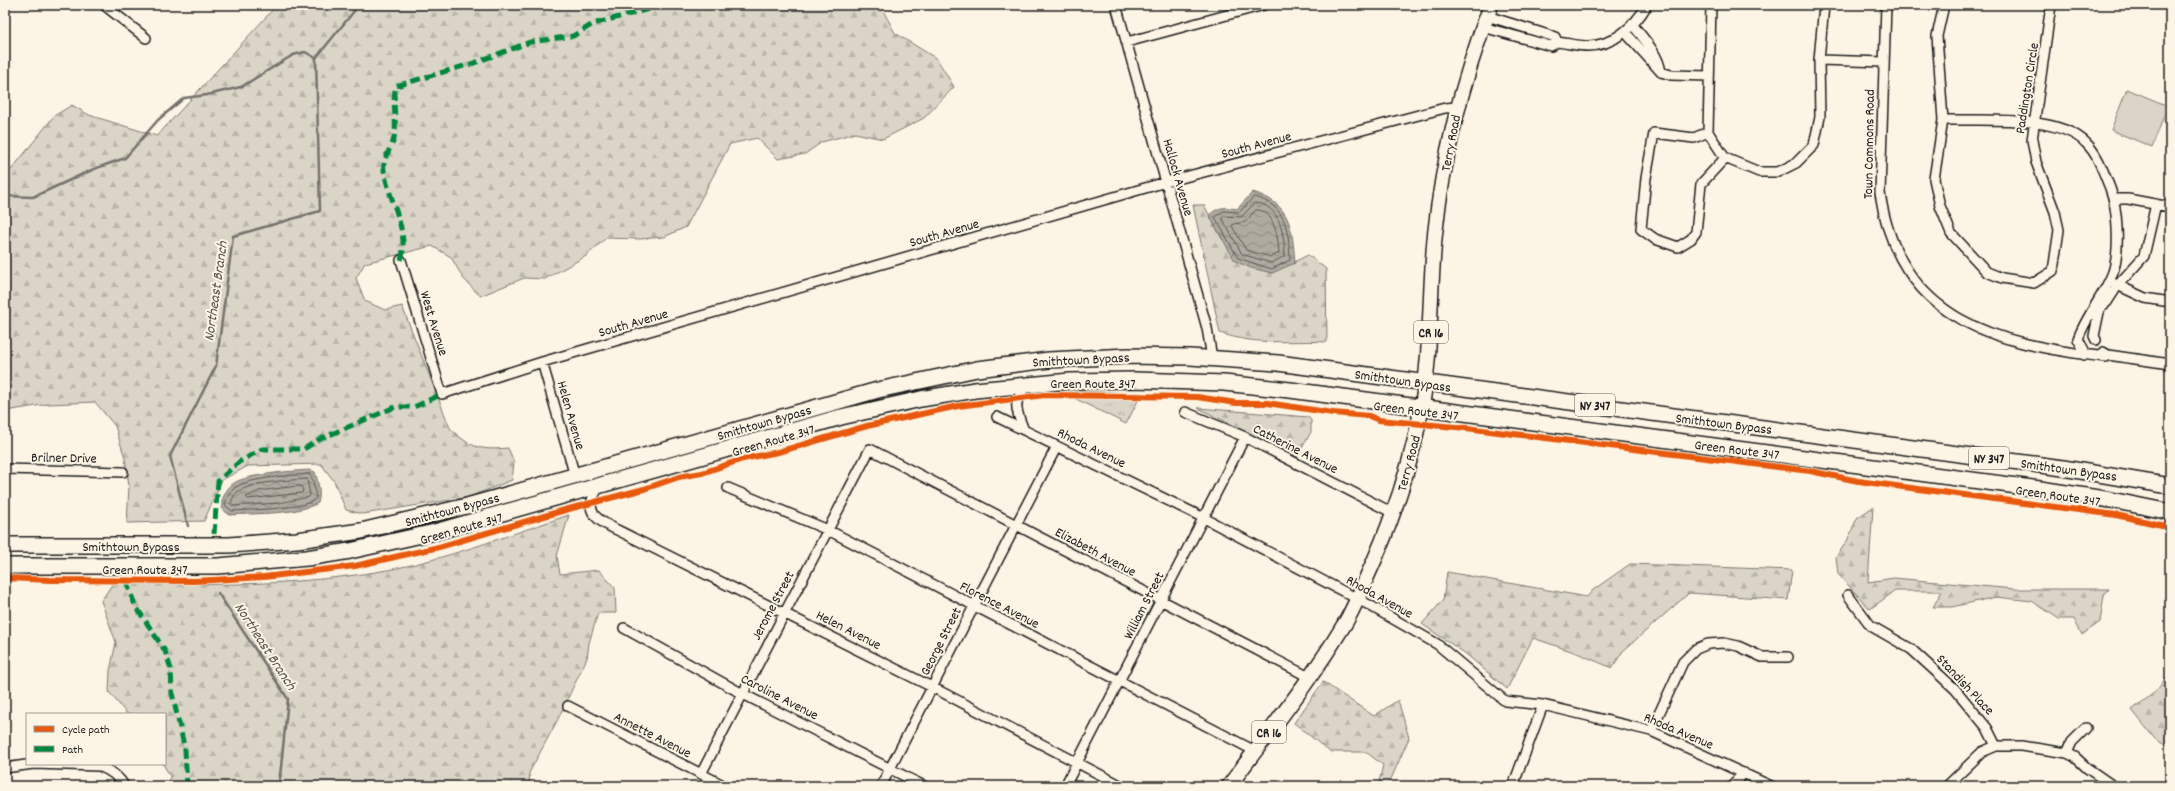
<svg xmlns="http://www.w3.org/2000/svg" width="2175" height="791" viewBox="0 0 2175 791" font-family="Dekko,sans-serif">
	<defs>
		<pattern id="grass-tufts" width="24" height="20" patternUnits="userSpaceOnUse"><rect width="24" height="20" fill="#dbd5c8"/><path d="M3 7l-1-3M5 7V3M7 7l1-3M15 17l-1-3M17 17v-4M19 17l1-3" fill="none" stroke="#bbb6ab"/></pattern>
		<pattern id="forest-firs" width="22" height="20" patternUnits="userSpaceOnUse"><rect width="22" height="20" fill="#dbd5c8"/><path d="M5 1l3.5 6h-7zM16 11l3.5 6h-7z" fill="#bbb6ab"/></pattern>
		<pattern id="water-waves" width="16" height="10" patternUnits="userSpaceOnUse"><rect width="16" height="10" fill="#b0aba1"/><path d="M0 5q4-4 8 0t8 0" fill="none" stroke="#8e8a82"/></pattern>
	</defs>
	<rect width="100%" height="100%" fill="#fcf5e5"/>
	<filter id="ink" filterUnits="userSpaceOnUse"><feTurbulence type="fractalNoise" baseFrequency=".025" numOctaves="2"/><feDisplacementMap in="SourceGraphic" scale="8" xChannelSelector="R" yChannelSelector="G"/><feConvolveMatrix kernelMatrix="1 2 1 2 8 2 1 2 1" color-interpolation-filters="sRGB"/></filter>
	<g filter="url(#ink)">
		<path fill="url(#grass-tufts)" stroke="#7c7872" d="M1074,391L1142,393L1126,424L1064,393Z"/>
		<path fill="url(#forest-firs)" stroke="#7c7872" d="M277,5H880L895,33L937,59L954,87L924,118L883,139L855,133L822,142L805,154L778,159L757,138L730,144L686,227L664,237L640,239L606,238L586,256L545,279L524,278L480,296L463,278L451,257L432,246L365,263L356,278L365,301L385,310L402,306L450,428C469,447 480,451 508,448L514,462L512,480L469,497L363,514L346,510L334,481L321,464L248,466L222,480L204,521L127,523L129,486L125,458L115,426L95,402L48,404L6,411L5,171L12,169L54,116L72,105L89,115L157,136Z
			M1193,205H1204L1222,239L1272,273L1308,255L1326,269L1327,342C1289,340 1257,346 1220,333Z
			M1198,408L1308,417L1311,420V432L1297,457Z
			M1873,507L1868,582L1894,578L2014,589H2109L2104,596L2100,622L2082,635L2074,619H2059L2032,601L1996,597L1952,607H1933L1942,591H1895L1870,609L1838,574L1836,557L1847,541L1857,518Z
			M569,515L557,556L560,574L599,570L615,588L616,613H598L589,643L587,658L557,721L529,773L530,786H169L170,776L163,764H165V714H127L109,692L110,671L116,642L101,601L113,583C207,586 301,586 393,569C453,557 511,534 569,515Z
			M1630,564L1792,570L1788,600L1689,593L1623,651L1612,668L1577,653L1533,638L1507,689L1466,654L1422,624L1443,600L1447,572L1587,597L1593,590Z
			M2170,674V748L2155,739L2132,710L2155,692Z
			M1323,682L1374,716L1398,700L1409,738L1388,786H1378L1383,765L1366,752H1330L1294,723Z"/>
		<path fill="#dbd5c8" stroke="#7c7872" d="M2127,89L2168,106L2152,147L2111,130Z"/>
		<path fill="url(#water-waves)" stroke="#75726c" d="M1253,192C1291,204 1292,227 1295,263L1272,273L1251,268L1235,261L1209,215C1220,206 1224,207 1237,209Z
			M310,470L315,472C318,481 321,493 318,503C296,515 256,513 230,515C224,511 220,508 222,501C224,494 228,487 234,483C248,474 292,471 310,470Z"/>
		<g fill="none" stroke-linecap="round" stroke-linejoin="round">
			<path stroke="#575551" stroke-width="1" d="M1254,197C1286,204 1289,231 1290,260L1272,269L1238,258L1215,217L1223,211L1239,212Z
				M1255,203C1281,204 1284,236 1285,256L1271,263L1242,254L1222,218L1224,216L1241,217Z
				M1256,210C1275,209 1278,239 1279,253L1271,257L1246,250L1232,226L1234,224L1245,222Z
				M309,474L313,480L316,498C310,509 246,510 232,511L225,505C226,498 230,491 236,487C249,478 293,475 309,474Z
				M307,479L310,495L309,497L279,503L233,506L231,504C232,499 234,494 239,491C253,482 290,480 307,479Z
				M301,486L303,490L302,493L248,499L246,497L259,491Z"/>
			<path stroke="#75726c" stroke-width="2.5" d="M5,196L33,197L94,169L125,158L158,120L184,98L207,95L241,87L293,55L305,52L316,58
				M188,526L170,456L216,366L233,236L320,211L316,58L359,5
				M218,593L288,699L279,786"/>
			<g stroke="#1c1c1c" stroke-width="12">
				<path id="minor" d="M104,5L146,38
					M1116,5L1207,328L1212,358
					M1711,5L1708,132L1725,158L1759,172H1778L1796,163L1814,145L1820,117L1819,60L1824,5
					M1886,5L1880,193C1899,321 1995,344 2106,357L2108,355
					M1944,5L1937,36L1943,120L1934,179L1940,206L1951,233L1987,272L2002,278L2034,283L2053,271L2059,230L2055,212L2036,162L2032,140L2051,5
					M1487,16L1555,37L1557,42
					M1632,24C1644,39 1658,53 1661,72
					M1483,27L1551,46L1557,42C1567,43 1578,46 1588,46C1613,46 1635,26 1647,5
					M1625,32L1661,72L1671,75L1709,76
					M1127,42L1264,5
					M1819,60L1884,62
					M1943,120C1982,121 2058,114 2086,143C2098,154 2104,174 2110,188C2118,209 2120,250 2113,272C2105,294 2086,316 2078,339L2084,350V355
					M1708,132L1694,138L1654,133L1646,178L1641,229L1655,239L1678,247L1691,239L1696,232L1701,184L1725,158
					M2114,199H2128L2170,207
					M401,260L442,394L542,362L1166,182L1445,108L1457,107
					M2113,283L2145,298L2170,302
					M2096,340L2094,336L2100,307L2107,302L2118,285L2144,256L2156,204
					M2103,352L2108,355L2170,364
					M542,362L575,476
					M1185,412L1245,437L1393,513
					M997,417L1204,518L1369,605L1437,644L1505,701L1543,705L1651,731L1771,786
					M1023,428C1015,408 1013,402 1027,384
					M5,469L123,472
					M601,485C574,517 608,524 633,538L932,687L1122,786
					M728,488L828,530L1255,751
					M1848,595L1871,626L1911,649L1955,689L1987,728L1996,746H2021L2067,753L2075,757L2087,768L2113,786
					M624,628L741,693L924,786
					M568,706L725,786
					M1651,731L1683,662L1696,649L1708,644L1724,643L1738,646L1762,657H1788
					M2067,753L2072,742L2086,728
					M5,768L33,764L99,766C109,770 119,776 124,786
					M701,774L870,449L1309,677
					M881,786L1057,446
					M1065,786L1245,437
					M1513,786L1543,705
					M1731,786L1744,773
					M1947,786L1982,752L1996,746"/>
			</g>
			<g stroke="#1c1c1c" stroke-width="17">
				<path id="primary" d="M1229,786C1267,734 1309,683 1342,628C1352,613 1359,595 1366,579C1391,525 1410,469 1421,411C1432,352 1429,293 1435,234C1443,155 1463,79 1491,5"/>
			</g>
			<g stroke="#1c1c1c" stroke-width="18">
				<path id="trunk" d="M5,545H229L297,540L361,531L467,506L878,390L977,369L1049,360L1128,356L1190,357L1278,363L2063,468L2170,486
					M5,566H218L307,558L350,551L435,532L841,417L921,399L975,390L1070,381L1135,380L1224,383L1290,390L2040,489L2111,500L2170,512"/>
			</g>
			<use href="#minor" stroke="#fcf5e5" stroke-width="9"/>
			<use href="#primary" stroke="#fcf5e5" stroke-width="14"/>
			<use href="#trunk" stroke="#fcf5e5" stroke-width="15"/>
			<path stroke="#00873e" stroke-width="5" stroke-dasharray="10 5" stroke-linecap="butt" d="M670,5L683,7L689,5
				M401,260C410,232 388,198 384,170C382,157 392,149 394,138C398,120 391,104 396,86L474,63L530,42L573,36L593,24L664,5
				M214,534L218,481L239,462L262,449H304L320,439L395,407H414L442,394
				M126,581L135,605L165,651L171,669L172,693L185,750L187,786"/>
			<g stroke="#fcf5e5" stroke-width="8">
				<path id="cycleway" d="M5,578L50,580L194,581L264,577L355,566L439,547L565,510L644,489L679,477L702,473L743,459L778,452L867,426L958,406L1045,395L1197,397L1236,403H1267L1333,413L1369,416L1379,420L1466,428L1810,471L1858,481L2116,515L2170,527"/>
			</g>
			<use href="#cycleway" stroke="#e8590c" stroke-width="6"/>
		</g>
	</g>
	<g text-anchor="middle" stroke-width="4" stroke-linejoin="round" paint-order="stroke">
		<g fill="#fcf5e5" stroke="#5f5d58" stroke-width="1">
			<rect x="1414" y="321" width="34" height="22" rx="3"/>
			<rect x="1575" y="394" width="40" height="22" rx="3"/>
			<rect x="1969" y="447" width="40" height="22" rx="3"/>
			<rect x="1252" y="721" width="34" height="22" rx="3"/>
		</g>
		<g font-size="13" font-weight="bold" fill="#1c1c1c">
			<text x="1431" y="337">CR 16</text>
			<text x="1595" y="410">NY 347</text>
			<text x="1989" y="463">NY 347</text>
			<text x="1269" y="737">CR 16</text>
		</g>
		<g font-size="14" fill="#1c1c1c" stroke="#fcf5e5">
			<text transform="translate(2026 88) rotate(-81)" y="5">Paddington Circle</text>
			<text transform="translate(1450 143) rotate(-79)" y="5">Terry Road</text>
			<text transform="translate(1256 144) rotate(-15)" y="5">South Avenue</text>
			<text transform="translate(1868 144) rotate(-89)" y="5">Town Commons Road</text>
			<text transform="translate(1179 177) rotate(74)" y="5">Hallock Avenue</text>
			<text transform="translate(944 232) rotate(-16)" y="5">South Avenue</text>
			<text transform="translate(633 322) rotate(-16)" y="5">South Avenue</text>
			<text transform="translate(435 323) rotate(73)" y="5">West Avenue</text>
			<text transform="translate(1081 359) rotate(-3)" y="5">Smithtown Bypass</text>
			<text transform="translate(1403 380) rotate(8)" y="5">Smithtown Bypass</text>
			<text x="1093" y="388">Green Route 347</text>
			<text transform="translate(1416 410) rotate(7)" y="5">Green Route 347</text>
			<text transform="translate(572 415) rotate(74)" y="5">Helen Avenue</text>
			<text transform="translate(764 422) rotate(-16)" y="5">Smithtown Bypass</text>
			<text transform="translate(1724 423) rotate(7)" y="5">Smithtown Bypass</text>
			<text transform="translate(773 440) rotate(-16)" y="5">Green Route 347</text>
			<text transform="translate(1092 447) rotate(26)" y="5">Rhoda Avenue</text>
			<text transform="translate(1296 448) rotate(27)" y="5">Catherine Avenue</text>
			<text transform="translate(1737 449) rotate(7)" y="5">Green Route 347</text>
			<text transform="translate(64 457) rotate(1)" y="5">Brilner Drive</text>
			<text transform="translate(1408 463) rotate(-75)" y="5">Terry Road</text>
			<text transform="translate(2069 469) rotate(8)" y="5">Smithtown Bypass</text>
			<text transform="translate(2058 495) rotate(8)" y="5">Green Route 347</text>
			<text transform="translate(452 509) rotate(-15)" y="5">Smithtown Bypass</text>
			<text transform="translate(461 528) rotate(-16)" y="5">Green Route 347</text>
			<text x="131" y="551">Smithtown Bypass</text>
			<text transform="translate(1096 551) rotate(28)" y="5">Elizabeth Avenue</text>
			<text x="145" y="574">Green Route 347</text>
			<text transform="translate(1380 596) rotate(29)" y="5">Rhoda Avenue</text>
			<text transform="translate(1000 604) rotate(27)" y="5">Florence Avenue</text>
			<text transform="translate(772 605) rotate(-62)" y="5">Jerome Street</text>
			<text transform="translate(1143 605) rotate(-63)" y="5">William Street</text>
			<text transform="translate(849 629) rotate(27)" y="5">Helen Avenue</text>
			<text transform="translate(940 641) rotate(-63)" y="5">George Street</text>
			<text transform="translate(1966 684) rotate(47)" y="5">Standish Place</text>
			<text transform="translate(780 696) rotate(27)" y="5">Caroline Avenue</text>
			<text transform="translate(1679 730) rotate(23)" y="5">Rhoda Avenue</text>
			<text transform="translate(653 734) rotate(27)" y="5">Annette Avenue</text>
		</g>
		<g font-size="15" font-style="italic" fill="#575551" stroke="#fcf5e5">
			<text transform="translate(215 291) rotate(-82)" y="5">Northeast Branch</text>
			<text transform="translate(266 646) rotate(57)" y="5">Northeast Branch</text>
		</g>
	</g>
	<rect width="2175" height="791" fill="none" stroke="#fcf5e5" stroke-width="20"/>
	<rect x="10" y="10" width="2155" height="771" fill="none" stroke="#1c1c1c" stroke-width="1.5" filter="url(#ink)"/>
	<rect x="26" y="713" width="140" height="52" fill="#fcf5e5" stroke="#a29e95"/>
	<rect x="34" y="726" width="20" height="6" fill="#e8590c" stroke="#a29e95"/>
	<text x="62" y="733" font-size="12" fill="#1c1c1c">Cycle path</text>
	<rect x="34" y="746" width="20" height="6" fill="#00873e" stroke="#a29e95"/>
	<text x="62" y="753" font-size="12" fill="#1c1c1c">Path</text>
</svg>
